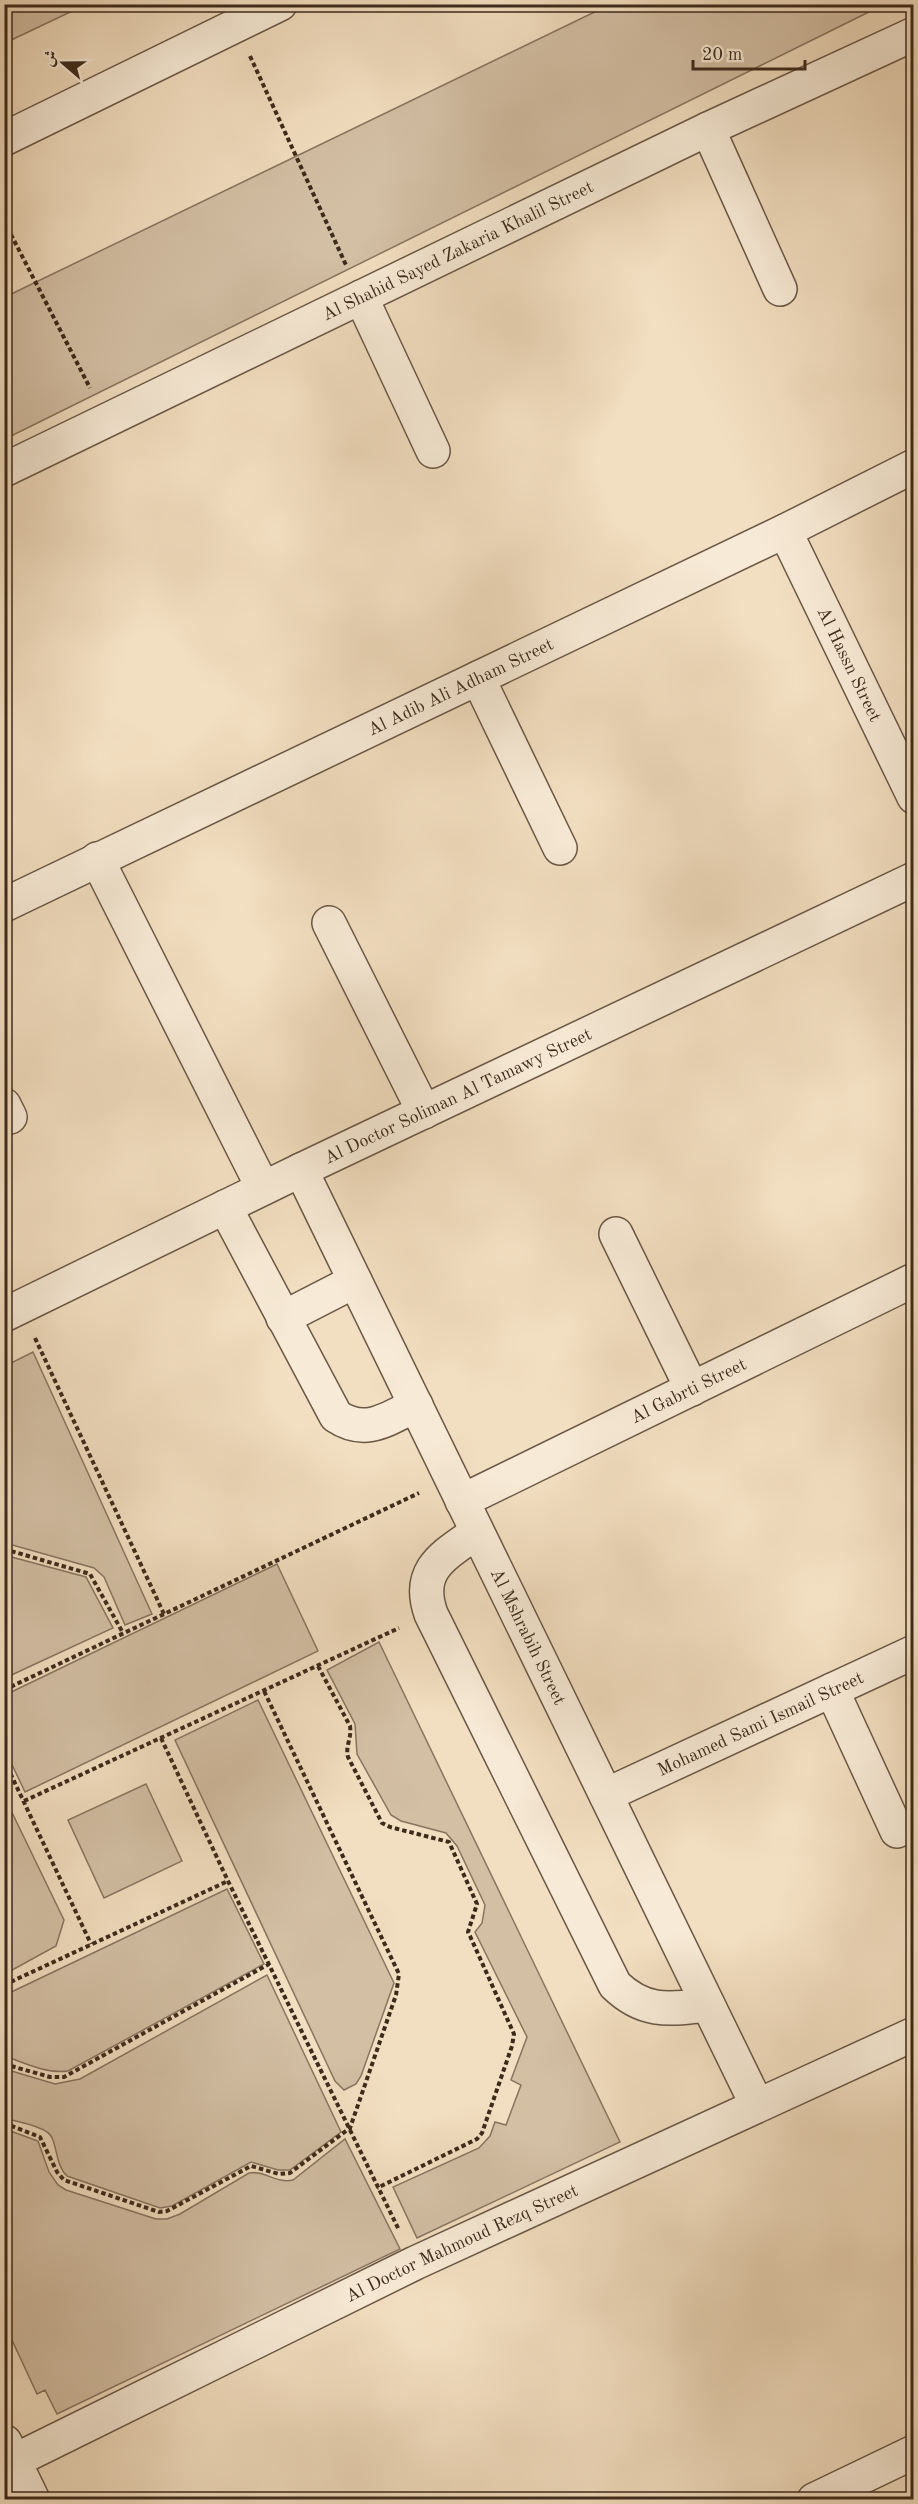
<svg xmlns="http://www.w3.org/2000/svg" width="918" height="2504" viewBox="0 0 918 2504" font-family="'Old Standard TT',Amiri,serif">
	<rect width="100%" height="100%" fill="#f2dec0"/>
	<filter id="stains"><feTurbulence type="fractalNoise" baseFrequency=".00333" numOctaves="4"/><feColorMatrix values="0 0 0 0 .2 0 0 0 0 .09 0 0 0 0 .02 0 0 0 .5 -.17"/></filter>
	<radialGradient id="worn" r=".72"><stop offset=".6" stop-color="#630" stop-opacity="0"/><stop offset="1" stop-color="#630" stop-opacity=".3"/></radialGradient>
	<path fill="#d3bfa4" stroke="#887460" stroke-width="1.5" d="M5,4H85V5L5,43Z
		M611,4L883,5L5,439V297Z
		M33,1352L152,1614L125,1625L104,1577L94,1568L5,1543V1366Z
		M4,1555L86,1577L113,1628L5,1678Z
		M277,1564L318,1651L25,1792L5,1750V1695Z
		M379,1642L620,2142L417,2238L393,2187L479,2148L490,2136L495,2122L506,2125L521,2085L511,2080L527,2037L475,1932L482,1923L485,1905L457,1846L446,1833L401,1821L391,1815L357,1754L355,1724L327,1670Z
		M258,1700L394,1983L361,2076L356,2084L344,2090L335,2081L175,1740Z
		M146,1784L182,1861L104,1898L68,1820Z
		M4,1796L64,1920L56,1946L5,1974Z
		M227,1889L264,1964L68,2071C47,2074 24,2063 5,2056V1995Z
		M267,1975L341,2132L290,2170H278L251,2162L172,2206L160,2208L67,2176C54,2164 58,2139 47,2132C36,2124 17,2122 5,2118V2069L55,2084L80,2079Z
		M5,2129L38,2141L49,2172L58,2185L66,2190L156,2219H167L180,2214L249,2173C265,2170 276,2184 293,2180L345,2139L400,2249L57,2414L45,2390L37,2394L5,2325Z"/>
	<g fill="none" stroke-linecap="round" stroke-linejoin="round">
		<g stroke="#6a5745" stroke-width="36">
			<g id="minor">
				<path d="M708,129L780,289"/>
				<path d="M4,139L280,4"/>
				<path d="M361,297L433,451"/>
				<path id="s1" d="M4,470L708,129L914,34"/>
				<path id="s2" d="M785,531L914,797"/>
				<path d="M478,678L560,848"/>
				<path d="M97,859L263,1188"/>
				<path id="s3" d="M4,905L785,531L914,466"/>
				<path d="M329,923L424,1112"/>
				<path d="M4,1105L10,1117"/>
				<path id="s4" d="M301,1170L757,2105"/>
				<path d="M225,1207L336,1416C366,1436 387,1419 416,1405"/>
				<path d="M616,1234L692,1389"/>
				<path id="s5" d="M4,1315L301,1170L914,879"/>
				<path d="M283,1318L355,1281"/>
				<path id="s6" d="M462,1501L914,1280"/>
				<path d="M477,1532C445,1555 415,1569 431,1614L615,1985C645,2014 670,2009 708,2005"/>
				<path d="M832,1690L897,1831"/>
				<path id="s7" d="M606,1795L914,1652"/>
				<path d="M5,2442L33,2500"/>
				<path id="s8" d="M14,2461L415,2263L914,2034"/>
				<path d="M814,2500L914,2452"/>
			</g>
		</g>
		<path stroke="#3d2a1c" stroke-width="4" stroke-dasharray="4.5 3" stroke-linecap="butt" d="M250,56L346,265
			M4,221L90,388
			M35,1338L164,1614
			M4,1549L90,1574L123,1633
			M318,1666L350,1726C352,1738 345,1746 348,1757L382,1823L390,1827L449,1842L477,1904L468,1932L470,1936L514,2034L512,2046L482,2133L477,2139L377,2188
			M4,1690L419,1493
			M161,1738L228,1881L399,2230
			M4,1760L91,1944
			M24,1801L399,1628
			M4,1985L228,1881
			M4,2064L50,2077H64L269,1964
			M4,2123L40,2137L57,2172L64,2180L159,2212L167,2211L251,2166L279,2174L290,2173L350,2128L396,1995L399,1974L264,1691"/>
		<use href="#minor" stroke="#f7ead6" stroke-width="33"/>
	</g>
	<g text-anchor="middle" stroke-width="6" stroke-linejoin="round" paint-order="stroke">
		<g font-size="18" fill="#3d2a1c" stroke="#f7ead6">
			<text dy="6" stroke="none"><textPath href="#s1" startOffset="504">Al Shahid Sayed Zakaria Khalil Street</textPath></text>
			<text dy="6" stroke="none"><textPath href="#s2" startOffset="148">Al Hassn Street</textPath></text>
			<text dy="6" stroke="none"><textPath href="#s3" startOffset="506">Al Adib Ali Adham Street</textPath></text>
			<text dy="6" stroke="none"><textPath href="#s5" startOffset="504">Al Doctor Soliman Al Tamawy Street</textPath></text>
			<text dy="6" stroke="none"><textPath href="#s6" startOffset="252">Al Gabrti Street</textPath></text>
			<text dy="6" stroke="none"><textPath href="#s4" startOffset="519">Al Mshrabih Street</textPath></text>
			<text dy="6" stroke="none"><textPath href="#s7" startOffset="170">Mohamed Sami Ismail Street</textPath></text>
			<text dy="6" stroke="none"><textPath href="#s8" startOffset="498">Al Doctor Mahmoud Rezq Street</textPath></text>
		</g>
	</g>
	<rect width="918" height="2504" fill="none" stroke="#f2dec0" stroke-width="24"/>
	<rect x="6" y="6" width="906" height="2492" fill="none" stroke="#3d2a1c" stroke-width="3"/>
	<rect x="12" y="12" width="894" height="2480" fill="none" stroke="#3d2a1c" stroke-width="1.5"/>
	<g transform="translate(63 63) rotate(290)" stroke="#f7ead6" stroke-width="4.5" paint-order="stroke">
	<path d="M0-4.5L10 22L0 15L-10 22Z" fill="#3d2a1c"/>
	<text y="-9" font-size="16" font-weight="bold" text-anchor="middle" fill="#3d2a1c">ش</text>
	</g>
	<path d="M693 60v9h112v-9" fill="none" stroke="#3d2a1c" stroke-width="3"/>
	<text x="702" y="60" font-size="18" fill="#3d2a1c" stroke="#f7ead6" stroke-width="4.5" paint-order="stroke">20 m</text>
	<rect width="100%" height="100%" filter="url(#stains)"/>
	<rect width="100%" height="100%" fill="url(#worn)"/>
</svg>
